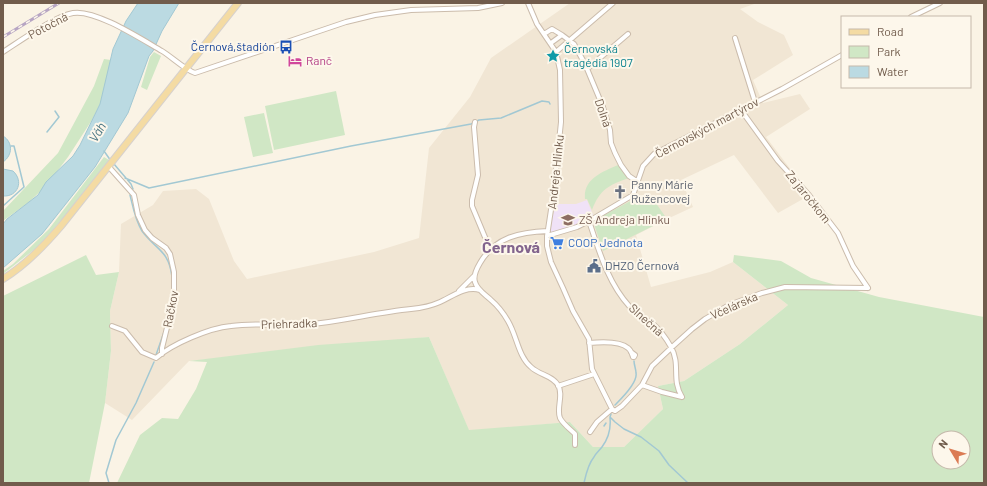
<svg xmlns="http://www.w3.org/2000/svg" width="987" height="486" viewBox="0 0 987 486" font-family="Barlow,sans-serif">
	<rect width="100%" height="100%" fill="#faf3e5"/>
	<path fill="#f1e6d4" d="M570,3H757L740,9L758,22L784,35L793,55L753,80L763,103L800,94L810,109L766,137L810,195L778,213L734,155L681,180L693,207L667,219L636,235L651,287L710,272L733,262L788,305L740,344L684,381L658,386L663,409L624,447H593L570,422L469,431L429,337L189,361L132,420L105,403L111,351L110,311L119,272L121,224L153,205L163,191L196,189L209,199L234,261L247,279L374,252L419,238L429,148L470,97L491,58Z"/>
	<path fill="#f0e2f7" d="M587,200L593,215L575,226L550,233L555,204H576Z"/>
	<path fill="#d0e7c5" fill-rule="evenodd" d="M154,52L161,56L147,90L141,87L150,57Z
		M104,59L111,60L104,96L92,120L68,157L46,186L29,202L3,221V211L58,153L94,86Z
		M336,91L345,135L274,150L265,106Z
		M264,113L273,153L253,157L244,117Z
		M104,157L109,160L74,205L40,245L3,274V271L13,264L49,229Z
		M618,165L629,178C609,185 600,189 592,210L587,199H585C583,179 602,172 618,165Z
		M644,196L653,199L667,219L603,251L593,221L638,197Z
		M86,255L96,275L119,272L110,311L111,351L105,403L89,483H3V296Z
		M734,255L781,261L811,278L879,297L984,317V483H117L140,435L162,418L178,419L196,389L207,362L189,361L318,345L429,337L469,430L570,422L593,447H624L663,409L658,386L684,381L740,344L788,305L733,262ZM939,438H963V462H939Z"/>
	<path fill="#bbdae2" stroke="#a2c8d3" d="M138,3H179L162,31L153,51L149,56L128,113L95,167L42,234L3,268V224L7,219L38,195L46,182L73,156L80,145L100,104L113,49L126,21Z
		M3,136C13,142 13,155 3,162Z
		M3,169L13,171C24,181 18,197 3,196Z"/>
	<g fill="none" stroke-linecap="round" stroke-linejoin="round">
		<path stroke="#a2c8d3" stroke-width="1.5" d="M47,132L59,117L55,111
			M104,151L111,161
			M114,164L131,184L133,189
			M125,178L149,188L351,146L471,124L479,120L501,118L542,101L549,102L550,104
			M130,195C133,207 135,220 142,231C156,250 169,250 172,277
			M3,206L24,187L14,146H11
			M172,301V289
			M156,355L164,332
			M615,405C621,399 638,383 636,373C636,369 634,365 634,361
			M611,414L610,417L615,422L624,429L641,437L659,451L669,465L688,483
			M604,426L606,423
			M109,483L106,473L116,440L136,403L154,362
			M584,483C586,474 588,464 594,457C596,453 599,451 602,447C608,439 611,428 610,418"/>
		<g stroke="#cbbcac" stroke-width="6">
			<path id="street" d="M528,3L537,24L556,52L560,70L561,122L554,190L547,236V246L551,262L563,288L573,311L589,339L592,369L612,409L615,411L622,406L642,385L652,366L671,348L692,329L705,319L729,305L762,293L785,287L868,288
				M911,17L940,3
				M544,34L552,29L562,35
				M735,38L755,102
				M551,43L562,35L574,44L585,64L603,107L610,130L611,143L615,153L621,165L629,176L638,182
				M3,52C20,41 55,16 73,13C95,9 141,39 162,51C172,57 185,70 195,73L346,22L375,15L411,10L478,8L502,3
				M556,52L613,3
				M587,69L628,34
				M741,110L778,161L809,195L828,220L838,233L853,266L868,288
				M475,122L474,127L478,175L472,200V206L487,242L492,248
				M109,167L134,195L138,215L145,230L152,238L166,248L170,254L174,272V299L162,348V354
				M589,221C599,251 608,283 630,307C636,313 644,318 652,323C660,330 666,338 671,347C681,365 671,379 682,397
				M548,231C520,232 495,237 480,263C477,268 473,276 475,282C477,290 486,295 491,300C498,306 504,314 508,321C517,336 518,356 531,367C539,375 552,375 558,385C564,395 556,408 560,418C563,424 570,429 575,434V445
				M547,236L577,227L589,221L633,195L643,166L654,154L782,89L842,55
				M459,291L474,276
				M112,326L125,331L142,352L156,358C172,344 209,328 231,326C261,322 291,327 321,323C352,319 381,312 411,309C422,308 431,306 440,302C453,296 465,286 480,290
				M589,343C599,342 620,341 628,348C631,350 632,354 633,357H634L635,355L631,352
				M642,385L662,392L682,397
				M558,386L594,374
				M590,432L597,422L612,409"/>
		</g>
		<g stroke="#d7d1cd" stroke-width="8">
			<path id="primary" d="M3,279C26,265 44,246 61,226L238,3"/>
		</g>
		<use href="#street" stroke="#fff" stroke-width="4"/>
		<use href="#primary" stroke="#f4dba3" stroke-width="6"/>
		<g stroke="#b7a5c3" stroke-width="3">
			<path id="rail" d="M3,37L59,3"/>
		</g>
		<use href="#rail" stroke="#fdf7eb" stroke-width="1.5" stroke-dasharray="4.5" stroke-linecap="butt"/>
	</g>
	<defs>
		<g id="bus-bare" transform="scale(1.08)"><path d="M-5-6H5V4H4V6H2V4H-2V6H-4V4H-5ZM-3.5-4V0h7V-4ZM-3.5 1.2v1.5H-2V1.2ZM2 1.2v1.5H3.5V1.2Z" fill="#1a4fb4" stroke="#fdf7eb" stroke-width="2.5" paint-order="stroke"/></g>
		<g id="sight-bare" transform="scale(1.08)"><path d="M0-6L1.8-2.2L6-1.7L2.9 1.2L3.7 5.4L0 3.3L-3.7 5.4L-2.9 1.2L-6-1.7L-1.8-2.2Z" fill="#0f9aa8" stroke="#fdf7eb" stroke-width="2.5" paint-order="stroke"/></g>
		<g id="hotel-bare" transform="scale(1.08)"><path d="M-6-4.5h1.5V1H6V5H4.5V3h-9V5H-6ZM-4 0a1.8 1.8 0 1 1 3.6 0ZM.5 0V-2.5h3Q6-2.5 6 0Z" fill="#d1479c" stroke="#fdf7eb" stroke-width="2.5" paint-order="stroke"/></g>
		<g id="church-bare" transform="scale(1.08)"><path d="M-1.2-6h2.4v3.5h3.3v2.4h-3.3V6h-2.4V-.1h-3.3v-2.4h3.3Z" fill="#6b7280" stroke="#fdf7eb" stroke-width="2.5" paint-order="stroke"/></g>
		<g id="school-bare" transform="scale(1.08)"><path d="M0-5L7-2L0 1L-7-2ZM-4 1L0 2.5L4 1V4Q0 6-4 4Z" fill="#8d6e63" stroke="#fdf7eb" stroke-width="2.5" paint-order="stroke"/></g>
		<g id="supermarket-bare" transform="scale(1.08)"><path d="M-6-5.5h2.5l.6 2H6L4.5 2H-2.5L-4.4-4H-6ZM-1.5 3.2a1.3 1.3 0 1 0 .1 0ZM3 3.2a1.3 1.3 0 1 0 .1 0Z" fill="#3f7fe0" stroke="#fdf7eb" stroke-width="2.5" paint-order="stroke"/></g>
		<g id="civic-bare" transform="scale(1.08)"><path d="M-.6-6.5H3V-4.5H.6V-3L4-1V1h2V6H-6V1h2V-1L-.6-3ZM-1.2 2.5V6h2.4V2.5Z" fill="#5c6f8a" stroke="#fdf7eb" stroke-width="2.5" paint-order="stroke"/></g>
	</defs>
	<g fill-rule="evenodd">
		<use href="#bus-bare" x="286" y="47"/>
		<use href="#sight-bare" x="553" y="56"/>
		<use href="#hotel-bare" x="295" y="61"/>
		<use href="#church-bare" x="620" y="192"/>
		<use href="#school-bare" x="568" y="220"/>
		<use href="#supermarket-bare" x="557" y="243"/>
		<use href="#civic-bare" x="594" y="266"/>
	</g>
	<g text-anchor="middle" stroke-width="4" stroke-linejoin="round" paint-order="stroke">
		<g font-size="12" fill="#715c4c" stroke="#fdf7eb">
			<text transform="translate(48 26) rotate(-28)" y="4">Potočná</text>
			<text transform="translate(603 113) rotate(71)" y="4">Dolná</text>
			<text transform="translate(707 128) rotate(-28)" y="4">Černovských martýrov</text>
			<text transform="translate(556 172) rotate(-84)" y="4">Andreja Hlinku</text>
			<text transform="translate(808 197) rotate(51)" y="4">Za jaročkom</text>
			<text transform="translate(734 306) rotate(-24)" y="4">Včelárska</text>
			<text transform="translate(171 309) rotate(-79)" y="4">Račkov</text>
			<text transform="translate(646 320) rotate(42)" y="4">Slnečná</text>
			<text transform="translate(289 324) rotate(-2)" y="4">Priehradka</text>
		</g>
		<g font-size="12" fill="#164399" stroke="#fdf7eb" text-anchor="end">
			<text x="275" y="51">Černová,štadión</text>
		</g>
		<g font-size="12" fill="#0d838f" stroke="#fdf7eb" text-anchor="start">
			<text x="564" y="53">Černovská<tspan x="564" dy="14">tragédia 1907</tspan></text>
		</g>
		<g font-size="12" fill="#b23c85" stroke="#fdf7eb" text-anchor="start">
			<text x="306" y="65">Ranč</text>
		</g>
		<g font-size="12" fill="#5b616d" stroke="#fdf7eb" text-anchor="start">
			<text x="631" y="189">Panny Márie<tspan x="631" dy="14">Ružencovej</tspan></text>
		</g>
		<g font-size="12" fill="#785e54" stroke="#fdf7eb" text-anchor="start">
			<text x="579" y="224">ZŠ Andreja Hlinku</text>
		</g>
		<g font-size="12" fill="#366cbe" stroke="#fdf7eb" text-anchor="start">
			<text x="568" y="247">COOP Jednota</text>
		</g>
		<g font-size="12" fill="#4e5e75" stroke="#fdf7eb" text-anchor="start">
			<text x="605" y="270">DHZO Černová</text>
		</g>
		<g font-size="13" font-style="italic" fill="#487583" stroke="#fdf7eb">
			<text transform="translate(97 132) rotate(-59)" y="5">Váh</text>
		</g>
		<g font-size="16" font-weight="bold" fill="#82648d" stroke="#fdf7eb">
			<text x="511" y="253">Černová</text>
		</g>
	</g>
	<rect width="987" height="486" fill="none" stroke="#715c4c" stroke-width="8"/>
	<rect x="841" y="16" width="130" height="72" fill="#fdf7eb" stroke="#c5b9ab"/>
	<rect x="849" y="29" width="20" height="6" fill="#f4dba3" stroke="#c5b9ab"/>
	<text x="877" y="36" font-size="12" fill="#715c4c">Road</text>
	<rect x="849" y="46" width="20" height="12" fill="#d0e7c5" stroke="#c5b9ab"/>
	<text x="877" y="56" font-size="12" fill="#715c4c">Park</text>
	<rect x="849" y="66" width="20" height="12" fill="#bbdae2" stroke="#c5b9ab"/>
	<text x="877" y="76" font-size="12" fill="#715c4c">Water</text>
	<g transform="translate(951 450) rotate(308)"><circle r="19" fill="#fdf7eb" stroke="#c5b9ab"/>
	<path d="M0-3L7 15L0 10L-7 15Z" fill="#db7b54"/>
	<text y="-6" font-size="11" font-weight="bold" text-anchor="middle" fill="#715c4c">N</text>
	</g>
</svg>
